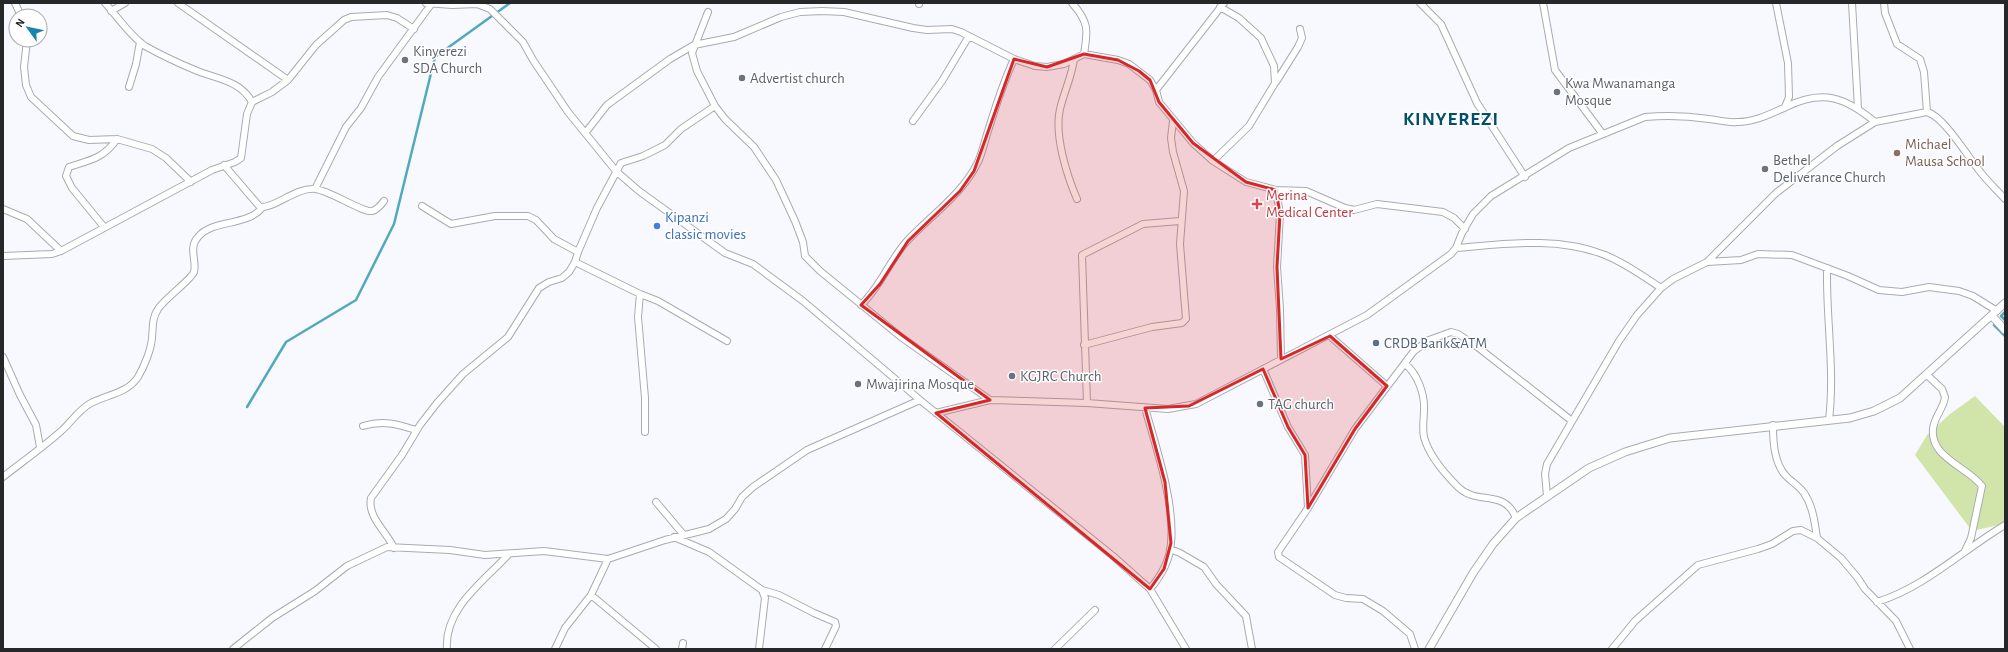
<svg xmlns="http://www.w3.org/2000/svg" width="2008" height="652" viewBox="0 0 2008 652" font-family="'Alegreya Sans',sans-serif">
	<rect width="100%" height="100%" fill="#f8f9ff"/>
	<path fill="#d1e5aa" d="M1975,396L2005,427V521L1999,525L1972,531L1915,455L1927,435L1950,414Z"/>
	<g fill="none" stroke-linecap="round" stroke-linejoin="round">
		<path stroke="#51a9bb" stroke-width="2.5" d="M2005,312L2001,316L2005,320
			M1994,325L2005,336
			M247,407L286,342L356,300L394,224L435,57L510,3"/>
		<g stroke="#a9abb2" stroke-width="8">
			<path id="minor" d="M15,3L21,16
				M105,3C118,17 129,35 145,46C161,55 178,63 195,70C216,79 240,80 252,102
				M178,3L288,80
				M426,3L452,5L477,4L490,9L523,42L533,60L568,112L616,171L639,191L725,253L753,264L803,301L920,400L1113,556L1150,589L1186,649
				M1072,3C1089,22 1088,30 1084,54
				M1420,3L1441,24L1477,103L1525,177
				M1543,3L1555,70L1602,133
				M1776,3L1788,63L1789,97L1785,107
				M1852,3L1858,108
				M1884,3L1885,13L1897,44L1920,59L1924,72L1927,112
				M919,4V3
				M111,11L125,3
				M708,12L692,53L697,71L715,106L725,119L754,147L776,180L795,221L803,242L805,256L820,271L901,337L990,400
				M27,40L24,67L26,85L31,97L73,136L89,140L117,139L152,149L166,158L191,182
				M1074,59C1072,76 1064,92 1060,109C1054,135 1067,176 1077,199
				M1276,82L1298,47L1302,38L1300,29
				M129,87L136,64L140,42
				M1156,90L1224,3
				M913,121L942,81L969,36
				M586,132L607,105L670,59L694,45L734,37L781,17L800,12L822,11L844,12L913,28L927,30L952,29L961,32L1014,59L1035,66L1047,67L1064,64L1084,54L1118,60L1129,64L1150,80L1156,90L1159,102L1193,143L1213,161L1246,182L1276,190L1306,191L1345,208L1354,210L1377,204L1443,212L1454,218L1465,229
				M1213,161L1249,126L1275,83L1274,66L1261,38L1239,18L1220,7
				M224,165L260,207C274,209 296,187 315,189C329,190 363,213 372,211C377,210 381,205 384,201
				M315,189L346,127L361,108L378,77L432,3
				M1276,190L1280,214L1277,267L1280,309L1281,359
				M422,206L451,224L495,216H528L536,220L554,239L578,252
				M3,209L27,219L61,251
				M104,227L72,188L66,176L69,167C90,160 103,159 117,139
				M1456,248C1505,244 1558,236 1605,255C1625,263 1643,276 1661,288
				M3,256L52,254L61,251L212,170L235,162L241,158L247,114L252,102L272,92L288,80L316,45L344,20L351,17L387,15L397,18L414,29
				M575,262L640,294L658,301L727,341
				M1707,262L1741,260L1758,254L1792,255L1848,276L1879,290L1902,292L1929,287L1959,291L1973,296L1997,311
				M1827,268C1826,319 1835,369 1829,420
				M640,294L638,317L645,398V432
				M861,305C881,286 889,261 907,241C931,215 962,195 978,162C983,151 985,139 989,128C996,105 1004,81 1014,59
				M1330,336L1387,386
				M1084,345L1152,327L1182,323L1186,319L1180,244L1184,191L1173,152L1171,138L1173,121
				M3,357L20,395L36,425L40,447
				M1405,364C1417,373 1425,394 1424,410C1424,419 1422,427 1424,437C1429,456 1445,474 1458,487C1477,506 1504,488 1516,518
				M1263,369L1288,427L1305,455L1308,508
				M1927,375L1942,389L1945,397C1944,408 1934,417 1933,429C1930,458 1968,467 1982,486L1971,538L1965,551
				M1087,403L1082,255L1143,224L1180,221
				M1145,408C1156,447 1175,503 1171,543C1170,561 1161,576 1150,589
				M936,413L990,400L1087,403L1168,409L1196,404L1367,315L1451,254L1456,248L1462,233L1473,214L1491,196L1569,148L1645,117C1666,115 1689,116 1709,119C1718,120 1728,123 1737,122C1755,122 1770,114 1786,107C1823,89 1845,97 1875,122
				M1773,425C1773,442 1774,463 1786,476C1792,482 1800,487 1804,493C1813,506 1815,524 1817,538
				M363,426C383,420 397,424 416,430
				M3,477C22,462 42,448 60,432C71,423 78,410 91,403C106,395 128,393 138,377C144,367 151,350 152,338C153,327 152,318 158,309C165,298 191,280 194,272C197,260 188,248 198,237C212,219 247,227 263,207
				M1547,496L1545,474L1547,464L1619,341L1637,315L1661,288L1673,279L1707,262L1776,193L1837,146L1875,122L1927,112C1943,116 1967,155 1978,169C1986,180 1996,189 2005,199
				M656,502L683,534
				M674,537L709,552L762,590L765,598L759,649
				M394,548C387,532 367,517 371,498L402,455L420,425L437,403L463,374L508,337L539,288L549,282L562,278L569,272L575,262L578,252L597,208L621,163L643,156L665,145L681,129L715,106
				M1170,549L1180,553L1204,567L1216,584L1246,616L1252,649
				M762,590L779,595L814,613L835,622L836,626L825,649
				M591,595L656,649
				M1877,602C1925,587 1963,550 2005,525
				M233,649L272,618L315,591L347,566L387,547L450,550L485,555L544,551L608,559L665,540L709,529L726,519L735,509L742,497L753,487L807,450L920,400
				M447,649C444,609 483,582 508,555
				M555,649L565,628L591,595L608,559
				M682,649L683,643
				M1055,649L1095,610
				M1415,649L1410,634L1383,611L1363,599L1346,598L1335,595L1279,557L1278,552L1308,508L1355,429L1414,351L1429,340L1451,332L1458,334L1475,345L1572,421
				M1612,649L1635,621L1698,565L1758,549L1772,544L1793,531L1801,530L1817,538L1841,558L1857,577L1865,589L1896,621L1910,649"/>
		</g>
		<g stroke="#a9abb2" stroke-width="9">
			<path id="tertiary" d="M1992,316L2005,330
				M1429,649L1473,573L1493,544L1516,518L1589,468L1625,452L1670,438L1850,418L1874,411L1900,398L2005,303"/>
		</g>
		<use href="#minor" stroke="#fff" stroke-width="6"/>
		<use href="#tertiary" stroke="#fff" stroke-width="7"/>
	</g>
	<path fill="#d62828" fill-opacity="0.2" stroke="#d62828" stroke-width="3" stroke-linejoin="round" d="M1084,54L1118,60L1139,71L1150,80L1159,102L1193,143L1246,182L1276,190L1280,214L1277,267L1281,359L1330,336L1387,386L1355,429L1308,508L1305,455L1288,427L1263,369L1189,406L1145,408L1165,482L1171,543L1164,569L1150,589L936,413L990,400L861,305L880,284L908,241L960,191L974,171L1014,59L1047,67Z"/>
	<g fill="#6b7280" stroke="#fff" stroke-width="1.5">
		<circle cx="405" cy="60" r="4"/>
		<circle cx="742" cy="78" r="4"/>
		<circle cx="1557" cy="92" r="4"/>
		<circle cx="1765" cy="169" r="4"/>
		<circle cx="1012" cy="376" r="4"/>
		<circle cx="858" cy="384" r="4"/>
		<circle cx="1260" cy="404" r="4"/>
	</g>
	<circle fill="#8d6e63" stroke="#fff" stroke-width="1.5" cx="1897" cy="153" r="4"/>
	<path fill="#e0444e" stroke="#fff" stroke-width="1.5" d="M1255 198h4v4h4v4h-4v4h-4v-4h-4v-4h4z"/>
	<circle fill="#3f7fe0" stroke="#fff" stroke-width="1.5" cx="657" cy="226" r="4"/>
	<circle fill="#5c6f8a" stroke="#fff" stroke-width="1.5" cx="1376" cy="343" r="4"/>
	<g text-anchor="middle" stroke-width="3" stroke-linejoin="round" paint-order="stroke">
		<g font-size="15" fill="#5b616d" stroke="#fff" text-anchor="start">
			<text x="413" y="56">Kinyerezi<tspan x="413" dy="17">SDA Church</tspan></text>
			<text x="750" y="83">Advertist church</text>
			<text x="1565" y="88">Kwa Mwanamanga<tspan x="1565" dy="17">Mosque</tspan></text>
			<text x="1773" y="165">Bethel<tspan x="1773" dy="17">Deliverance Church</tspan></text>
			<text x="1020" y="381">KGJRC Church</text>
			<text x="866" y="389">Mwajirina Mosque</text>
			<text x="1268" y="409">TAG church</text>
		</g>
		<g font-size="15" fill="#785e54" stroke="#fff" text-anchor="start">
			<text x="1905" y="149">Michael<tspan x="1905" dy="17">Mausa School</tspan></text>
		</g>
		<g font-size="15" fill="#be3a42" stroke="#fff" text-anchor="start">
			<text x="1266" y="200">Merina<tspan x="1266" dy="17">Medical Center</tspan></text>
		</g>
		<g font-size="15" fill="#366cbe" stroke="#fff" text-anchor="start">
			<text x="665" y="222">Kipanzi<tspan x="665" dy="17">classic movies</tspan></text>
		</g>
		<g font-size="15" fill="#4e5e75" stroke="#fff" text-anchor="start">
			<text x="1384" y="348">CRDB Bank&amp;ATM</text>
		</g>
		<g font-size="19" font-weight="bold" letter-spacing="1" fill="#00506b" stroke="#fff">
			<text x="1451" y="125">KINYEREZI</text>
		</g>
	</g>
	<rect width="2008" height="652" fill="none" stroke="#262729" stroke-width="8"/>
	<g transform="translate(28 28) rotate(303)"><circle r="19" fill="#ffffff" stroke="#a8a9a9"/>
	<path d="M0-3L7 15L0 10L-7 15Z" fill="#1884ac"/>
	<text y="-6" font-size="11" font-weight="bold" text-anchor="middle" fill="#262729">N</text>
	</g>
</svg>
